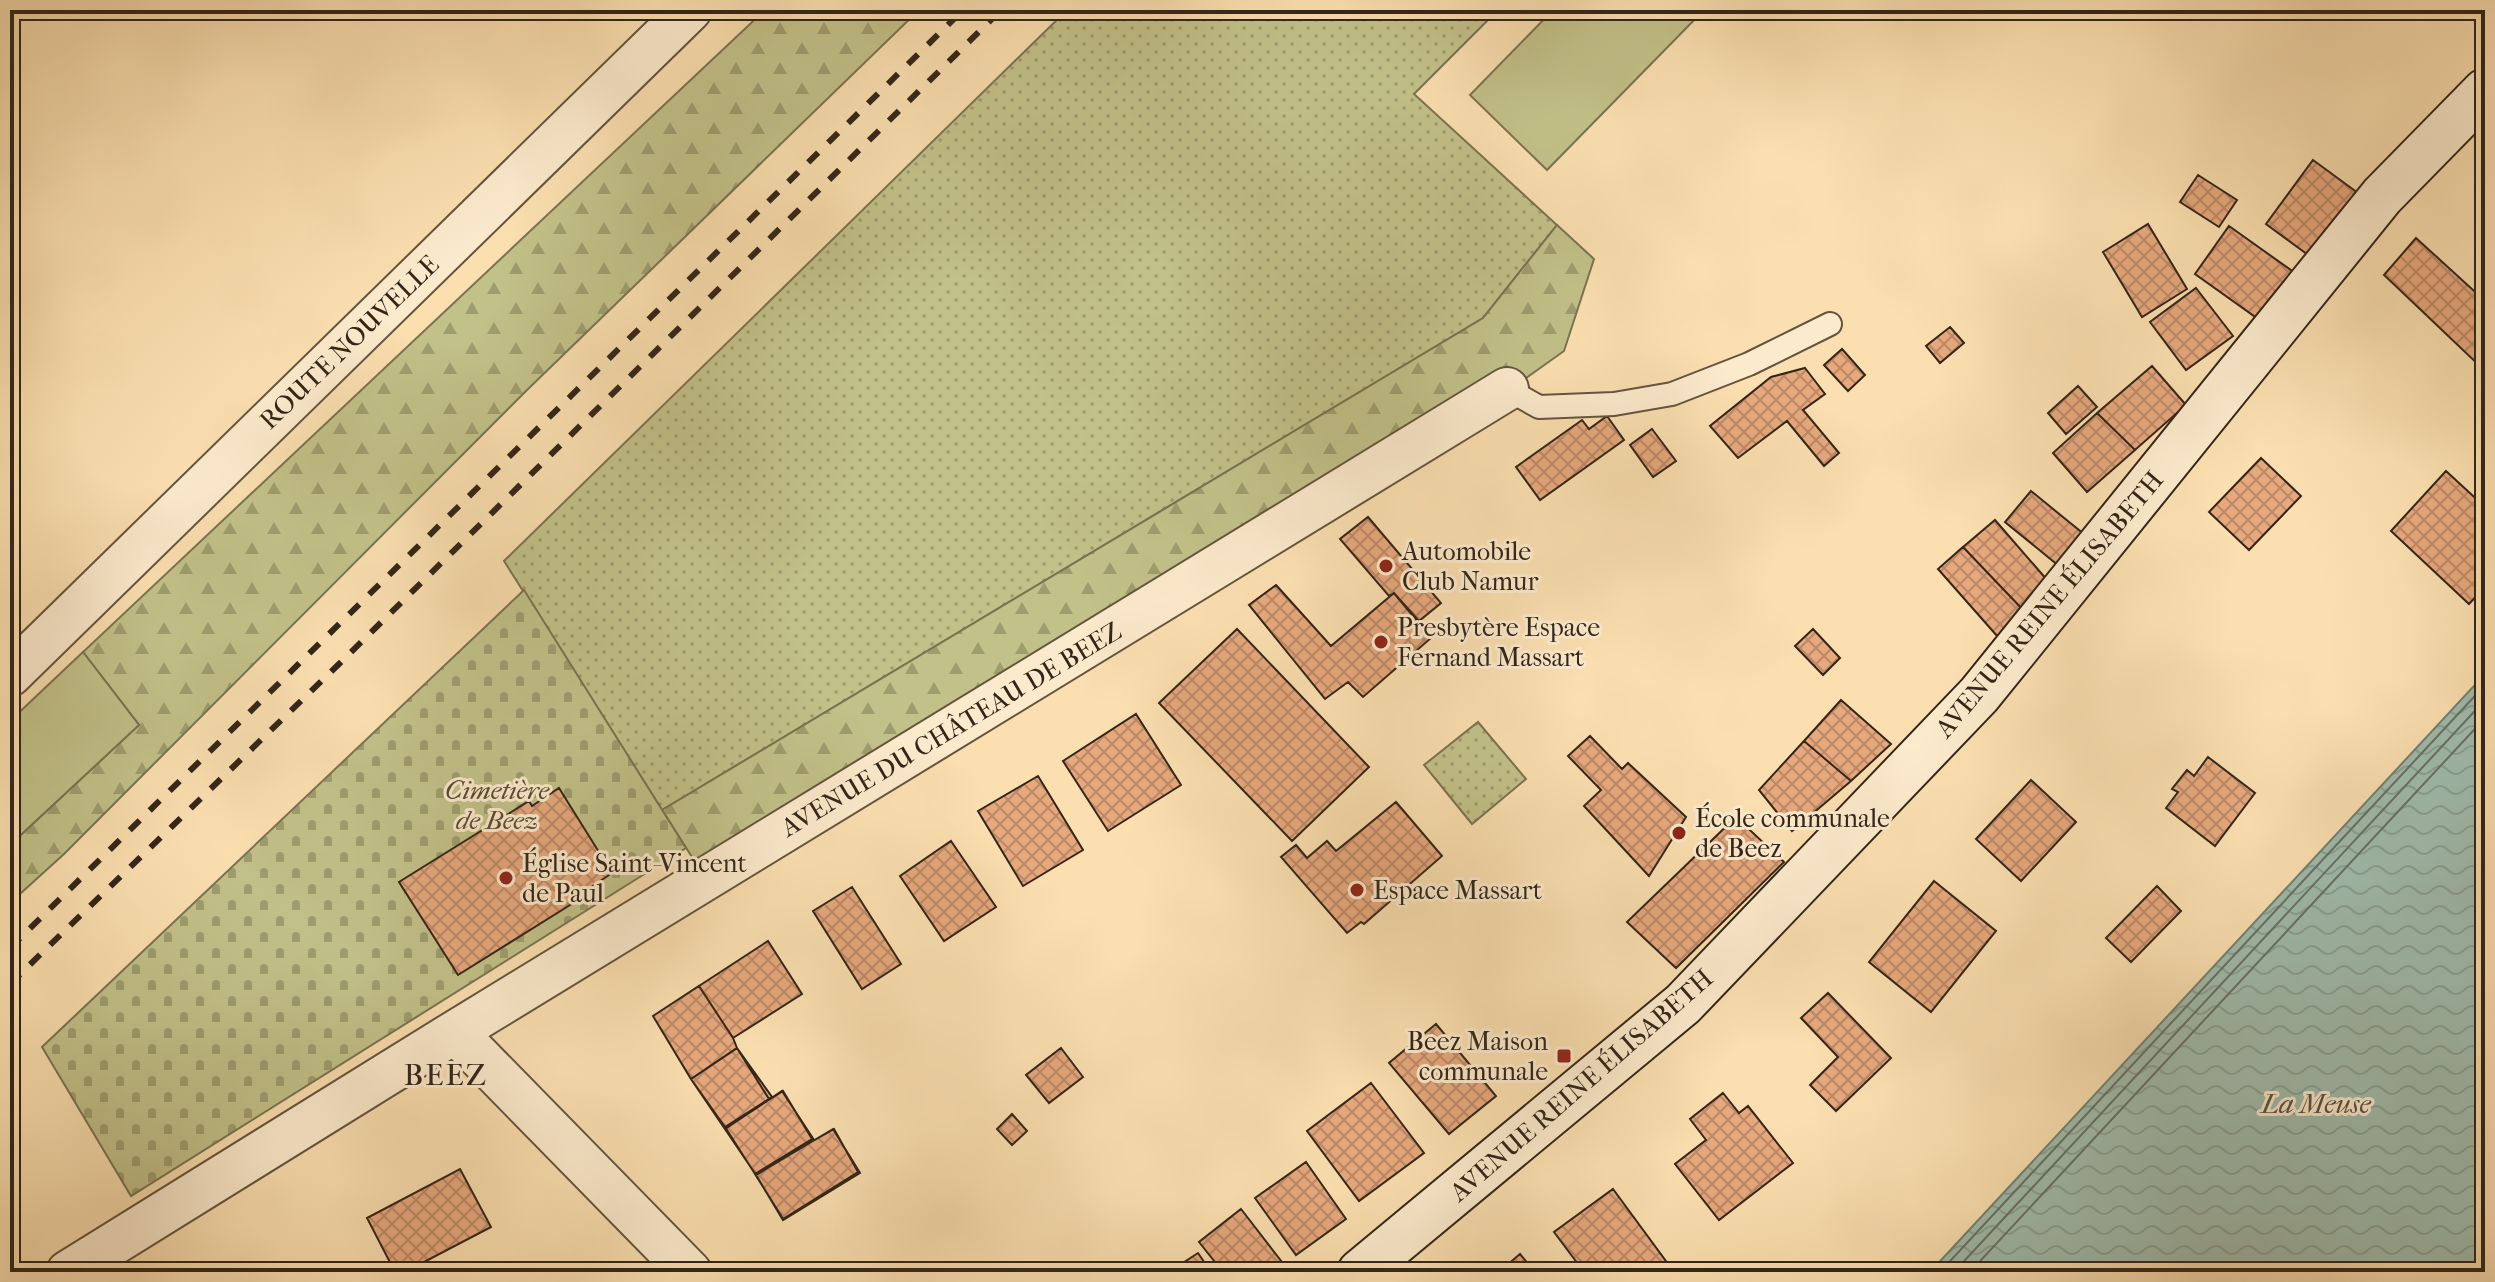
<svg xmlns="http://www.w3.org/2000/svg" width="2495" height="1282" viewBox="0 0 2495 1282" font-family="'IM FELL French Canon',serif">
	<defs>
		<pattern id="grass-dots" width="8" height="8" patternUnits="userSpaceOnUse" patternTransform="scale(2)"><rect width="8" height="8" fill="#c2c189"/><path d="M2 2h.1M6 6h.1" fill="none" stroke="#9e9d6f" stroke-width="1.8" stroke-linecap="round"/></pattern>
		<pattern id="forest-firs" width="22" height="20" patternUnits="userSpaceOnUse" patternTransform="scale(2)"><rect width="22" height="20" fill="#c2c189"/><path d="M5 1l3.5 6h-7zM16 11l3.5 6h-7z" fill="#9e9d6f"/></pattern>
		<pattern id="cemetery-stones" width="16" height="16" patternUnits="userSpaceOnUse" patternTransform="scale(2)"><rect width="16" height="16" fill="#c2c189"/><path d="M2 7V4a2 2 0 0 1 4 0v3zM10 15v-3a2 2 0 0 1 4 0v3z" fill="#9e9d6f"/></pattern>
		<pattern id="water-waves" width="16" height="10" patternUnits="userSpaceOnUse" patternTransform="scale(2)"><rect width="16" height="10" fill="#9fbcad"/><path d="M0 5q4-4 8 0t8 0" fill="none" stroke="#89a194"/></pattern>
		<pattern id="building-cross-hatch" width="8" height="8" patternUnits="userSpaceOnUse" patternTransform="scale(2)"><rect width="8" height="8" fill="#e7a87d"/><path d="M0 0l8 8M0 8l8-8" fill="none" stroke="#bc8966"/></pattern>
	</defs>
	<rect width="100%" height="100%" fill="#fbdfb0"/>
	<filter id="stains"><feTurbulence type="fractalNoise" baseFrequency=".0025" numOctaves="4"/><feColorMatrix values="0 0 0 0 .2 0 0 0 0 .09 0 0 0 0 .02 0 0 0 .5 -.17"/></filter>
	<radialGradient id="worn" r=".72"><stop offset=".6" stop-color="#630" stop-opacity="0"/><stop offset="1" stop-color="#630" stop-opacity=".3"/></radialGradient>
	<path fill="url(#grass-dots)" stroke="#7a7351" stroke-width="2" d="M1067,10H1498L1414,94L1557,225L1483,318L662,810L504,561Z
		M1478,722L1526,779L1472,824L1424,765Z"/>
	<path fill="url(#forest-firs)" stroke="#7a7351" stroke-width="2" d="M765,10H919L526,391L64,854L10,903V845L139,725L83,652Z
		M1557,225L1594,259L1564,351L1522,381L706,879L662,810L1483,318Z"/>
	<path fill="url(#cemetery-stones)" stroke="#7a7351" stroke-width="2" d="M524,590L686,848L131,1196L42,1047Z"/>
	<path fill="#c2c189" stroke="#7a7351" stroke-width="2" d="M1553,10H1704L1547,170L1470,95Z
		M83,652L139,725L10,845V721Z"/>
	<path fill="url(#water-waves)" stroke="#738072" stroke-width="2" d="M2485,674V1272H1930Z"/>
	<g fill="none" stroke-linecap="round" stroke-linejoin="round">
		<path stroke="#687063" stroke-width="2" d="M1940,1272L2485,685
			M1954,1272L2485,700
			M1970,1272L2485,718"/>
	</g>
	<path fill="url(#building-cross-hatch)" stroke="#322519" stroke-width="2" d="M2313,160L2362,196L2315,260L2266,224Z
		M2198,175L2237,200L2219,227L2180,202Z
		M2148,224L2187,289L2142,317L2103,252Z
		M2229,226L2295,273L2261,321L2195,274Z
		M2416,238L2485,301V371L2384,275Z
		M2196,288L2233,336L2186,370L2150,322Z
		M1950,327L1964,343L1940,363L1926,346Z
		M1842,349L1865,375L1848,391L1824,365Z
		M2152,366L2186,405L2135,450L2097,413Z
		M1805,368L1825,394L1803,410L1839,453L1824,466L1787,421L1738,458L1710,426L1771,377Z
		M2078,386L2097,407L2066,434L2048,413Z
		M2097,413L2135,450L2087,492L2053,453Z
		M1607,416L1624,440L1540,500L1516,467L1582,420L1589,429Z
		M1652,429L1676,461L1653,477L1630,445Z
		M2261,458L2301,496L2249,550L2209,512Z
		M2446,471L2485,507V587L2469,604L2391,531Z
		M2031,491L2085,535L2059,566L2005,522Z
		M1368,517L1441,603L1419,621L1394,593L1389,596L1340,539Z
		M1995,520L2054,588L2026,613L1963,547Z
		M1963,547L2026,613L1998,637L1938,569Z
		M1276,585L1331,646L1394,593L1431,638L1363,697L1348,682L1325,699L1249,605Z
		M1237,629L1369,767L1292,841L1159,703Z
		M1813,629L1840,658L1823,675L1795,646Z
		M1841,700L1891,744L1851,781L1804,741Z
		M1136,714L1181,785L1108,831L1063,761Z
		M1590,736L1622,769L1628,763L1686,817L1649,876L1584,806L1601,790L1568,756Z
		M1804,741L1851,781L1792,831L1759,790Z
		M2208,757L2255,793L2215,846L2166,808L2178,792L2172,789L2187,770L2194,776Z
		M1038,776L1083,850L1023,886L978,811Z
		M2031,780L2076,822L2021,881L1976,839Z
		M559,788L612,873L584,892L586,895L458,975L399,882L529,801L532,806Z
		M1396,802L1442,856L1364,924L1361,922L1347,933L1281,857L1296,845L1307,858L1327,841L1336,851Z
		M1736,817L1784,862L1676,968L1627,922Z
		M951,841L996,907L944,941L900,876Z
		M1934,881L1996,931L1931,1012L1869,962Z
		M2157,886L2181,911L2131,962L2106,938Z
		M852,887L901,964L862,989L813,911Z
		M768,941L802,994L733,1038L699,986Z
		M699,986L733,1038L737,1048L691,1079L653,1016Z
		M1828,993L1891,1058L1836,1111L1810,1085L1838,1057L1801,1018Z
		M1436,1024L1496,1096L1449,1134L1389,1063Z
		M737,1048L772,1097L725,1127L691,1079Z
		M737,1048L769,1099L725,1129L691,1079Z
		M1061,1048L1083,1077L1049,1103L1026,1075Z
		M1371,1083L1424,1153L1359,1201L1307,1131Z
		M782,1091L814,1140L756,1175L725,1129Z
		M783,1091L812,1139L755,1174L725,1127Z
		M1723,1093L1739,1113L1748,1106L1793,1163L1719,1220L1675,1164L1706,1140L1690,1119Z
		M1012,1114L1027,1131L1012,1145L997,1129Z
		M833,1129L860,1173L783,1220L756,1175Z
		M834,1129L858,1172L783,1219L755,1174Z
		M1306,1162L1346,1219L1296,1255L1255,1198Z
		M460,1169L491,1227L405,1272H395L367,1218Z
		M1613,1189L1674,1272H1584L1554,1232Z
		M1241,1209L1285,1266L1276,1272H1223L1199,1242Z
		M1198,1253L1211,1272H1178L1175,1268Z
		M1520,1254L1535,1272H1499Z"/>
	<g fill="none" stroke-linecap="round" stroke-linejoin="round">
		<g stroke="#64543f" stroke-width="26">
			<path id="service" d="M1507,389L1539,407L1614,404L1672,394L1749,364L1830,324"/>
		</g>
		<g stroke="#64543f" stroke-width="46">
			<path id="minor" d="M10,675L690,10
				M455,1032L690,1272
				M68,1272L455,1032L1507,389"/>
		</g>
		<g stroke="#322519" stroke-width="48">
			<path id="secondary" d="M1360,1272L1683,1004L1979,695L2382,196L2485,91"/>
		</g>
		<use href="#service" stroke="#fceacc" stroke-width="22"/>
		<use href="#minor" stroke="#fceacc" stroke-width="42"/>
		<use href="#secondary" stroke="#fceacc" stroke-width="44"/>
		<path stroke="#322519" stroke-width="6" stroke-dasharray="14 14" stroke-linecap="butt" d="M10,948L963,10
			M10,984L339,664L1001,10"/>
	</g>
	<g fill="#8f2418" stroke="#fceacc" stroke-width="3">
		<circle cx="1386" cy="566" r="8"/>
		<circle cx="1381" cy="642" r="8"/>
		<circle cx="1679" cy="833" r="8"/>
		<circle cx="506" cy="878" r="8"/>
		<circle cx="1357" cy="890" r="8"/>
		<rect x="1556" y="1048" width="16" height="16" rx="4"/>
	</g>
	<g text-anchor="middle" stroke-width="6" stroke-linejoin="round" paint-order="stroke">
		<g font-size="26" fill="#322519" stroke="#fceacc">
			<text transform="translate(349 342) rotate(-44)" y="9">ROUTE NOUVELLE</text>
			<text transform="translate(2049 604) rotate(-50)" y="9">AVENUE REINE ÉLISABETH</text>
			<text transform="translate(951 729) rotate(-31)" y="9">AVENUE DU CHÂTEAU DE BEEZ</text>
			<text transform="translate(1581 1085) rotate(-41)" y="9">AVENUE REINE ÉLISABETH</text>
		</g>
		<g font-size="26" fill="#322519" stroke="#fceacc" text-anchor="start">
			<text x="1402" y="560">Automobile<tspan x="1402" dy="30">Club Namur</tspan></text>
			<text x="1397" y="636">Presbytère Espace<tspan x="1397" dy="30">Fernand Massart</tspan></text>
			<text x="1695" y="827">École communale<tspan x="1695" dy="30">de Beez</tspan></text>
			<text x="522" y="872">Église Saint-Vincent<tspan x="522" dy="30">de Paul</tspan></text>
			<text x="1373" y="899">Espace Massart</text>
			<text x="1548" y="1050" text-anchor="end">Beez Maison<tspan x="1548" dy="30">communale</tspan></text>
		</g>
		<g font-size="26" font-style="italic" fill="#564c35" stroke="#fceacc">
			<text x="497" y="799">Cimetière<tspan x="497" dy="30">de Beez</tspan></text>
		</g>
		<g font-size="28" font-style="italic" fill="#535245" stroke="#fceacc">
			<text x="2316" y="1113">La Meuse</text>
		</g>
		<g font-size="30" letter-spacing="2" fill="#322519" stroke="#fceacc">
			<text x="446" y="1085">BEEZ</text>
		</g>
	</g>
	<rect width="2495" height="1282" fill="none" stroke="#fbdfb0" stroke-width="40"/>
	<rect x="12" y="12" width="2471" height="1258" fill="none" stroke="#322519" stroke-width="4"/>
	<rect x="20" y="20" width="2455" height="1242" fill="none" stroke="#322519" stroke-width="2"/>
	<rect width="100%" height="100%" filter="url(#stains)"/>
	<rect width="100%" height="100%" fill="url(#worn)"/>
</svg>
